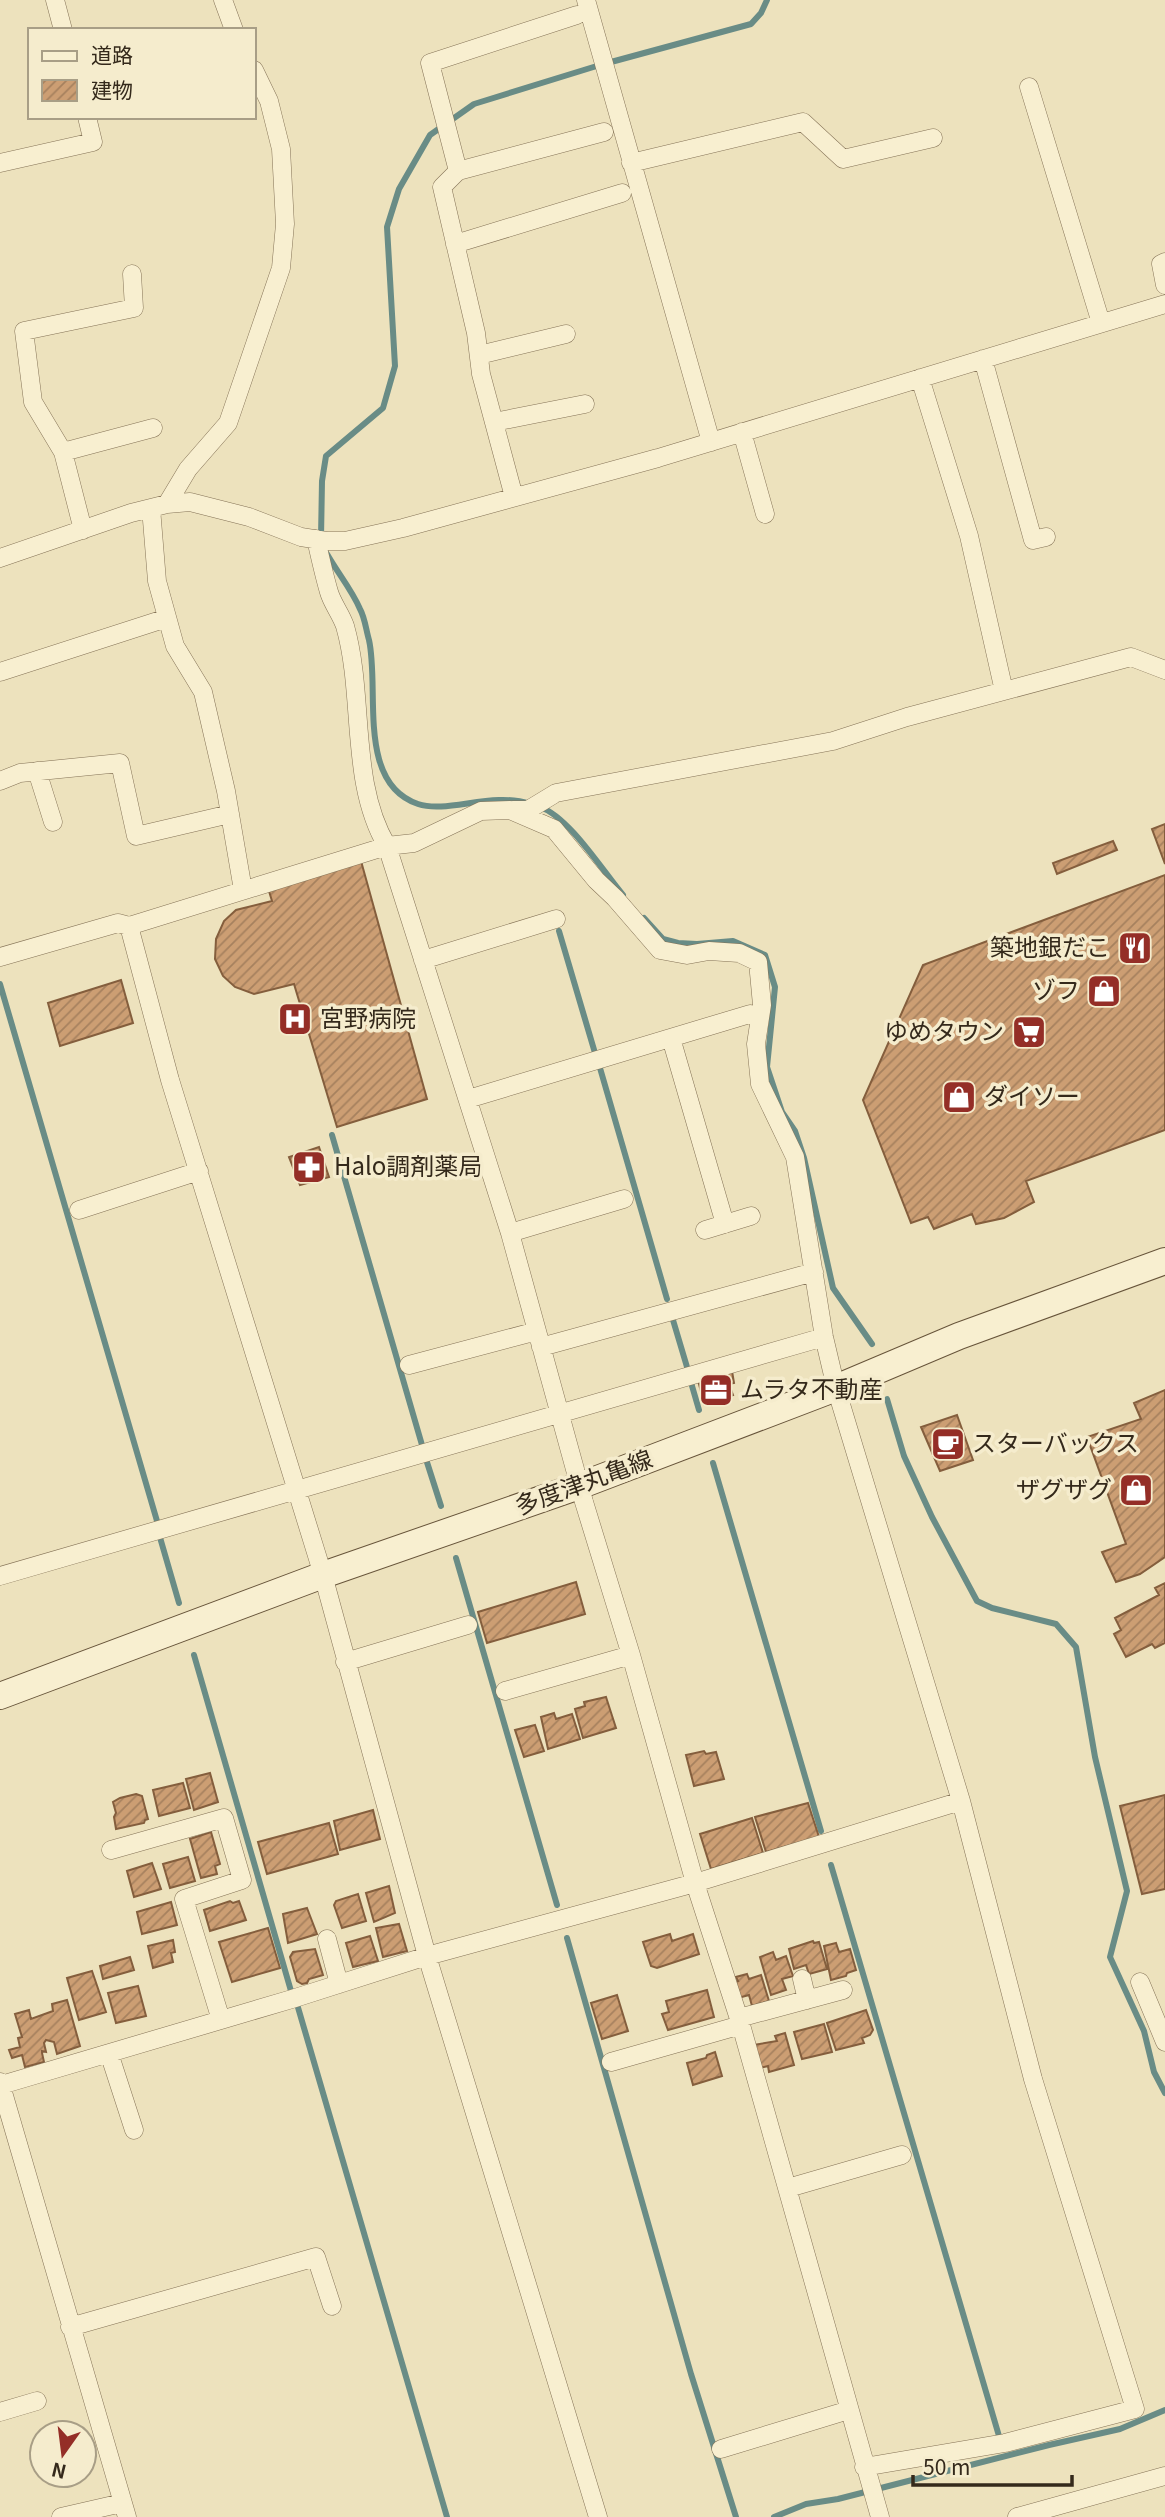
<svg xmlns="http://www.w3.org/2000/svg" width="1165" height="2517" viewBox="0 0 1165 2517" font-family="Georgia,'Noto Sans JP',serif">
	<defs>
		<pattern id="building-hatch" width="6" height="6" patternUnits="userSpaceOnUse" patternTransform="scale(1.75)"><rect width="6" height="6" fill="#cc9e73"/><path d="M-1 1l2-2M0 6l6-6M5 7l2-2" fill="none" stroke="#a6815e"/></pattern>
	</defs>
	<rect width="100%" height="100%" fill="#ede2bd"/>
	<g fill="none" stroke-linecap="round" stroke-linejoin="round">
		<path stroke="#698c86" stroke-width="6" d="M321,538L322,481L326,456L383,408L395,366L387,227L399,189L430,135L474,104L600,65L751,24L761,13L767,0
			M327,554C337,572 352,590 360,609C365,618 366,630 369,640C380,689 356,783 418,804C448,814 492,791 530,804
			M540,807C569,817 602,870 623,895
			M644,918L663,939L678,943L697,944L733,941L765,955L775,987L767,1067L782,1112L795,1131L804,1158L833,1288L872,1344
			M559,931L595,1053
			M0,984L157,1521
			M600,1068L667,1299
			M332,1135L422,1445
			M673,1320L687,1367
			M690,1379L699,1410
			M887,1399L904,1456L932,1517L977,1601L992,1608L1056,1624L1076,1647L1095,1757L1127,1891L1110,1957L1144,2031L1154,2072L1165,2093
			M425,1456L441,1506
			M713,1463L821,1831
			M159,1534L179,1603
			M456,1558L557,1905
			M194,1655L291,1991
			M831,1865L999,2436
			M567,1938L691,2374L736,2517
			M297,2004L447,2517
			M774,2517L806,2504L838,2499L1049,2445L1120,2429L1165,2410"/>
	</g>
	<path fill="url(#building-hatch)" stroke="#845e3d" stroke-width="2" d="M1165,824V864L1152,829Z
		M1113,841L1117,850L1057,874L1053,863Z
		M361,861L427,1099L337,1127L294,984L254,994L235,987L223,976L215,959L216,939L224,921L236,910L272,901L268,888Z
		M1165,875V1130L1026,1181L1034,1202L1004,1218L976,1224L972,1214L934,1229L928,1217L911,1223L863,1100L923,965Z
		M121,980L133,1023L60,1046L48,1003Z
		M319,1147L329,1177L300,1185L289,1157Z
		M732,1371L734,1383L729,1384L733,1395L704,1404L698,1380Z
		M1165,1390V1557L1140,1574L1116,1582L1102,1552L1126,1544L1087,1437L1141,1419L1134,1403Z
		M957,1415L973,1460L940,1471L921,1427Z
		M576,1582L585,1614L487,1643L478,1612Z
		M1165,1583V1643L1155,1648L1152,1644L1126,1657L1114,1634L1121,1630L1115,1618L1159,1595L1155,1588Z
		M606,1697L616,1728L583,1738L575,1709L585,1706L584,1702Z
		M554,1713L556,1719L572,1714L580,1739L548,1749L541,1717Z
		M535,1725L544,1751L524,1757L515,1730Z
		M704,1751L706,1754L716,1752L724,1779L694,1786L686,1755Z
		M210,1773L218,1802L194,1810L186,1779Z
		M183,1783L190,1808L159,1816L153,1790Z
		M136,1794L142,1796L148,1819L145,1820L144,1823L116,1829L114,1817L116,1813L113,1802L120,1798Z
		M1165,1795V1889L1142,1894L1120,1806Z
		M808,1803L819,1837L766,1852L755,1817Z
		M373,1810L380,1839L340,1850L334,1821Z
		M752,1818L763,1853L711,1869L700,1834Z
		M329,1823L338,1854L267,1874L258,1842Z
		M211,1832L220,1864L215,1866L217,1874L201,1878L190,1839Z
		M188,1857L195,1881L170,1888L163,1864Z
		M152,1863L161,1889L134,1897L127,1871Z
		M389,1886L395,1913L374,1922L366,1893Z
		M358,1894L366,1921L342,1928L334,1905L336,1901Z
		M230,1901L233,1903L239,1901L246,1920L210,1931L204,1910Z
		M171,1902L177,1925L142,1934L137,1912Z
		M307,1908L317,1934L288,1943L283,1914Z
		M399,1924L407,1951L383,1957L376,1928Z
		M268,1928L280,1968L232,1982L219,1942Z
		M670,1934L672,1941L693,1934L699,1954L657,1968L651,1966L643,1942Z
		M370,1936L378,1961L353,1967L346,1943Z
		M173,1940L175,1952L171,1953L173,1962L153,1968L148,1946Z
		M813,1941L814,1943L819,1942L827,1969L809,1974L806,1965L794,1969L789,1949Z
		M836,1943L839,1952L850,1949L856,1970L847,1973L846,1976L831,1980L824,1946Z
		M315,1949L323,1975L309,1979L307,1983L302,1984L297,1981L290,1957L293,1952Z
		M773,1952L776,1960L786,1956L793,1976L782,1979L786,1990L771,1995L760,1957Z
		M130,1957L134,1970L103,1979L100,1966Z
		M92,1971L106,2012L79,2020L67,1978Z
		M747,1974L749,1979L761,1975L769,2001L752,2006L749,1995L738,1998L733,1982L738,1981L736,1977Z
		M138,1986L146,2016L116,2023L108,1993Z
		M707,1990L714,2017L668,2030L662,2014L669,2012L666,2001Z
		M617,1995L628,2031L602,2039L591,2003Z
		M67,2000L80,2046L57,2054L54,2042L46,2040L44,2043L46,2052L42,2051V2053L44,2062L25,2067L22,2055L12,2058L9,2050L20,2047L18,2038L22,2037L15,2014L29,2010L31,2019L53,2011L52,2004Z
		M866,2010L873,2030L870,2035L862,2038L864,2043L836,2050L827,2023Z
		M824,2024L832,2052L802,2059L794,2032Z
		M785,2033L794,2065L769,2072L768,2066L760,2068L753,2045L777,2041L775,2036Z
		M715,2052L722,2076L693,2085L687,2063L706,2058L707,2055Z"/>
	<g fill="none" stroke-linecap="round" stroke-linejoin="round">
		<g stroke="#857357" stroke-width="19">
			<path id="street" d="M55,0L63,30
				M223,0L234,30
				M586,0L711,442
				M1029,87L1101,323
				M0,163L93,142L87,117
				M631,163L803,122L843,159L933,138
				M458,171L430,63L577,15
				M455,244L622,193
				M1165,262L1161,264L1165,285
				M479,355L566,334
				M983,359L1033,540L1046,537
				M920,378L969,536L1004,691
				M494,422L585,404
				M742,432L765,514
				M63,452L153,428
				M514,497L481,374L476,333L442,187L458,171L604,132
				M167,504L188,469L228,423L281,268L285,224L281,149L269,101L254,70
				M151,508L157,581L175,646L203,692L226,791L243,890
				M83,530L63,452L33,402L24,331L134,308L132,274
				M316,539C320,557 324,575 329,592C332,603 341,614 345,626C365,696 349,782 387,846L510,1233L584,1502L631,1655L695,1883L741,2025L880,2517
				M0,558L131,513L167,504L190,502L249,517L301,537L326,541H345L403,528L658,458L1165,304
				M0,672L167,618
				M37,771L53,822
				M0,781L20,773L120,763L136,836L230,814
				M513,810H528L556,793L833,741L907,717L1131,657L1165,670
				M129,926L170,1080L323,1575L427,1956L598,2517
				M0,957L118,923L129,926L387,846L414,843L481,811L510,810L554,829L596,880L615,898L660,950L687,955L709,951L739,953L758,962L762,1005L756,1044L760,1084L795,1157L824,1337L836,1388L961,1801L1033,2079L1135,2409L1005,2443L864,2467
				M423,960L556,919
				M671,1038L725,1224
				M468,1099L750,1014
				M79,1210L199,1171
				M705,1230L751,1216
				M510,1233L624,1199
				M541,1347L814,1272
				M409,1365L537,1331
				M0,1576L824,1337
				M345,1662L468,1625
				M505,1691L631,1655
				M111,1850L224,1818L242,1880L184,1899L221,2020
				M327,1939L339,1984
				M802,1979L807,2000
				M1140,1982L1165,2042
				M739,2018L843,1990
				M109,2053L134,2130
				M611,2062L741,2025
				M0,2082L127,2517
				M1,2085L292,1999L427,1956L695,1883L961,1801
				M788,2188L902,2155
				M70,2327L316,2257L332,2306
				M0,2412L37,2401
				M721,2449L849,2410
				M61,2517L122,2503
				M1017,2517L1165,2476"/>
		</g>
		<g stroke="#67543a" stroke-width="28">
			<path id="secondary" d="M0,1696L323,1575L579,1486L836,1388L959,1336L1165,1261"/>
		</g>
		<use href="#street" stroke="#f8efd0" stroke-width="18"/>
		<use href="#secondary" stroke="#f8efd0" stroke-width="26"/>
	</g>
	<defs>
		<g id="restaurant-square" transform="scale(1.75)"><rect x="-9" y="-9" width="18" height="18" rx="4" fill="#942e27" stroke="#f5eccd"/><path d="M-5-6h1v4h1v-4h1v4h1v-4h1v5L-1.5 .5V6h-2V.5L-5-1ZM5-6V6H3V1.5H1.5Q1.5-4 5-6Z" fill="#fff"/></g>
		<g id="shop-square" transform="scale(1.75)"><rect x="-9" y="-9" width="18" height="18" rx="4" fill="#942e27" stroke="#f5eccd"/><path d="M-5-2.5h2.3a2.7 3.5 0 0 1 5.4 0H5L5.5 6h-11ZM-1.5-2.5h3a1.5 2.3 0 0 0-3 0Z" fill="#fff"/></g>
		<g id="hospital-square" transform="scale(1.75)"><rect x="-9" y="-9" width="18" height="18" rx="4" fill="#942e27" stroke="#f5eccd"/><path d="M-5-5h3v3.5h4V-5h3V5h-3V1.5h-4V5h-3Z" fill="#fff"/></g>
		<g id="supermarket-square" transform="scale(1.75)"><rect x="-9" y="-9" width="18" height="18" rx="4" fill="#942e27" stroke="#f5eccd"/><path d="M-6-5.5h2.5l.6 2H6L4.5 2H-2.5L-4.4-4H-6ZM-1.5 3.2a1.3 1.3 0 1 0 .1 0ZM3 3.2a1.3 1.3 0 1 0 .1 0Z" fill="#fff"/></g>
		<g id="pharmacy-square" transform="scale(1.75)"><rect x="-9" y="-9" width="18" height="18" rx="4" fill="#942e27" stroke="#f5eccd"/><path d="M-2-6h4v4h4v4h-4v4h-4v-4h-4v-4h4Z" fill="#fff"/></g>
		<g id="office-square" transform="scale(1.75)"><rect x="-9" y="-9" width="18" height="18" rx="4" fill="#942e27" stroke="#f5eccd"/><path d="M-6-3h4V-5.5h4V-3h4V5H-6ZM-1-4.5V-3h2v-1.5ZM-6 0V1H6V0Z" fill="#fff"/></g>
		<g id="cafe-square" transform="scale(1.75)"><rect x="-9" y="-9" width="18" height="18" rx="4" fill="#942e27" stroke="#f5eccd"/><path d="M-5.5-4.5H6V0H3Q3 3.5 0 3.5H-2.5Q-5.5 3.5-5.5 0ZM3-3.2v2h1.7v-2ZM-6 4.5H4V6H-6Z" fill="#fff"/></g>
	</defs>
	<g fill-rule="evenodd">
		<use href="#restaurant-square" x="1135" y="948"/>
		<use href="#shop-square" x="1104" y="991"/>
		<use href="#hospital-square" x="295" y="1019"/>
		<use href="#supermarket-square" x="1029" y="1032"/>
		<use href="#shop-square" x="959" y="1097"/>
		<use href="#pharmacy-square" x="309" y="1167"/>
		<use href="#office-square" x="716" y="1390"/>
		<use href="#cafe-square" x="948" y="1444"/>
		<use href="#shop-square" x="1136" y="1490"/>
	</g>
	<g text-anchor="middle" stroke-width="7" stroke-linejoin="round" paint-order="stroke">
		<g font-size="24" fill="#34291b" stroke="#f5eccd" text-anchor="start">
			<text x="1110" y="956" text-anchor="end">築地銀だこ</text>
			<text x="1080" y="999" text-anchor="end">ゾフ</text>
			<text x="320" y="1027">宮野病院</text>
			<text x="1004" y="1040" text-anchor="end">ゆめタウン</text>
			<text x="984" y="1105">ダイソー</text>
			<text x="334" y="1175">Halo調剤薬局</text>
			<text x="740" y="1398">ムラタ不動産</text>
			<text x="972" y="1452">スターバックス</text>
			<text x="1112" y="1498" text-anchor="end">ザグザグ</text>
		</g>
		<g font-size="24" fill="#34291b" stroke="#f5eccd">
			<text transform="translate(584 1483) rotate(-20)" y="8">多度津丸亀線</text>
		</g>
	</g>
	<rect x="28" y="28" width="228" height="91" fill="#f5eccd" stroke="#a89e86" stroke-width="2"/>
	<rect x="42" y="51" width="35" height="10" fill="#f8efd0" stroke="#a89e86" stroke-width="2"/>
	<text x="91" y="63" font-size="21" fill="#34291b">道路</text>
	<rect x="42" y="80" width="35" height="21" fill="url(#building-hatch)" stroke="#a89e86" stroke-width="2"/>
	<text x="91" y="98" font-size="21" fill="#34291b">建物</text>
	<g transform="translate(63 2454) rotate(194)"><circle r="33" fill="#f5eccd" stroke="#a89e86" stroke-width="2"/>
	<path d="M0-5L12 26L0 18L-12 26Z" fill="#942e27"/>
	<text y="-10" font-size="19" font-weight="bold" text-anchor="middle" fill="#34291b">N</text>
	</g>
	<path d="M913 2475v10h159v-10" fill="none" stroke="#34291b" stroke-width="3.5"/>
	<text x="923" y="2475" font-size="21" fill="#34291b" stroke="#f5eccd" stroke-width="5" paint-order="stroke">50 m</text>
</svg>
